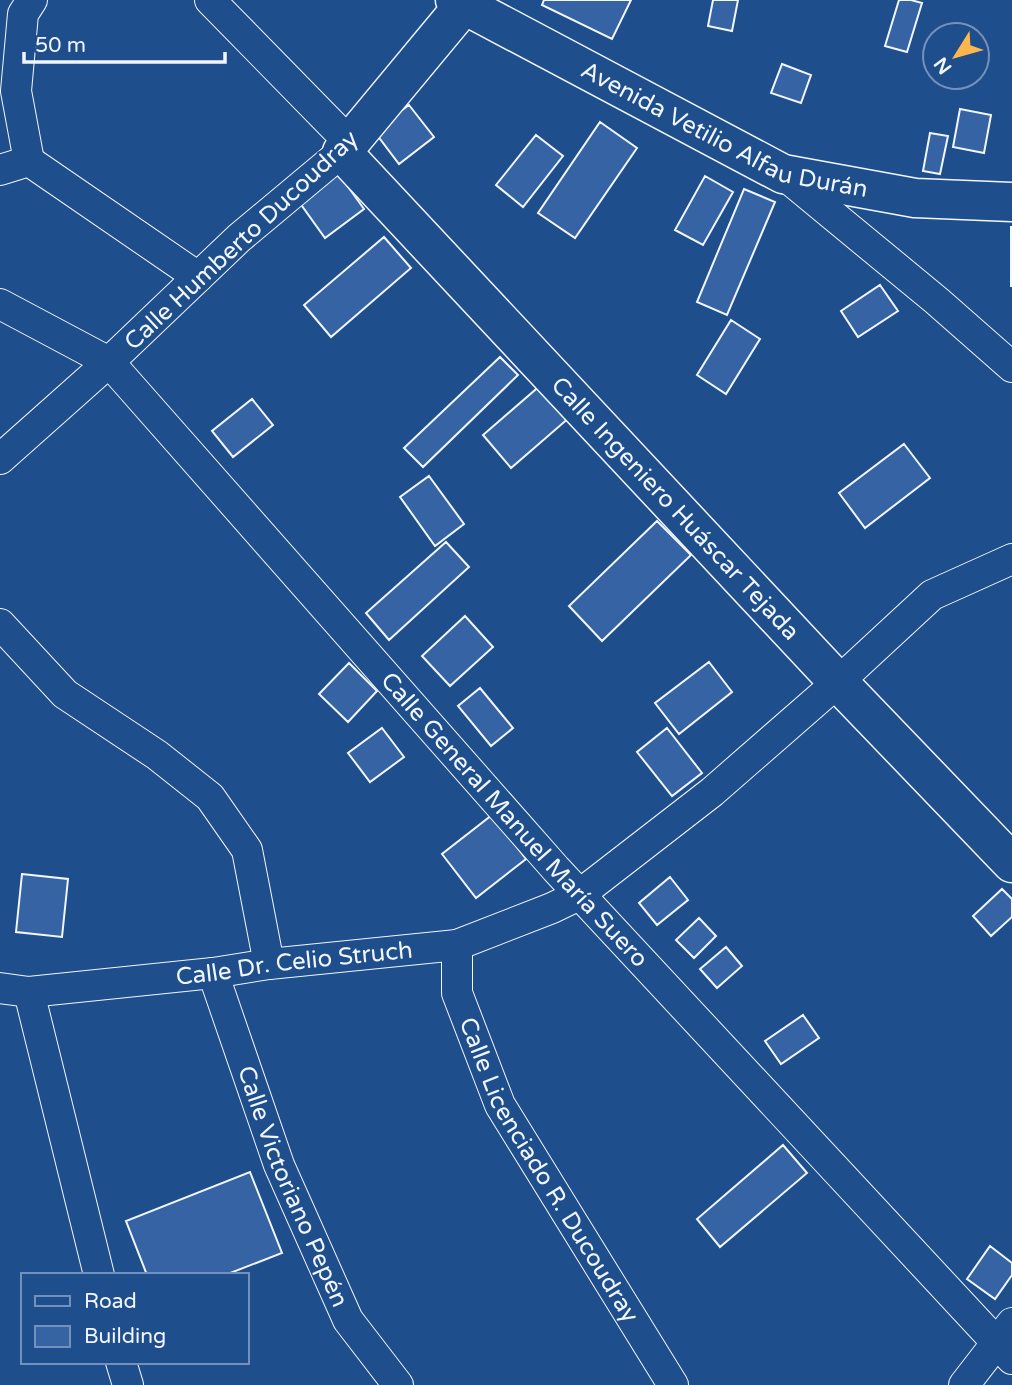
<svg xmlns="http://www.w3.org/2000/svg" width="1012" height="1385" viewBox="0 0 1012 1385" font-family="'Varela Round',sans-serif">
	<rect width="100%" height="100%" fill="#1f4e8c"/>
	<path fill="#3563a3" stroke="#f2f6ff" stroke-width="2" d="M544,0H631L612,39L542,5Z
		M713,0H738L732,31L708,26Z
		M899,0H911L922,3L907,52L885,46Z
		M782,64L811,75L801,103L771,93Z
		M409,105L434,137L399,164L374,131Z
		M960,109L991,115L984,153L953,147Z
		M600,122L637,148L575,238L538,213Z
		M930,133L948,136L940,174L923,171Z
		M536,135L563,156L523,207L496,185Z
		M336,170L364,209L325,238L297,199Z
		M705,176L733,192L703,245L675,230Z
		M744,189L775,202L727,315L697,302Z
		M1011,227H1012V286H1011Z
		M384,237L411,268L331,337L304,305Z
		M880,285L898,311L858,337L841,311Z
		M731,320L760,339L726,394L697,375Z
		M500,357L518,375L423,467L404,448Z
		M542,384L570,417L511,468L483,435Z
		M252,399L273,425L233,457L212,431Z
		M904,444L930,478L865,528L839,493Z
		M429,476L464,524L435,546L400,497Z
		M657,521L691,555L602,641L569,606Z
		M446,542L469,567L389,640L366,613Z
		M465,616L493,647L450,686L422,656Z
		M709,662L732,692L679,734L655,703Z
		M349,663L377,691L348,722L319,694Z
		M480,688L513,728L491,746L458,706Z
		M382,728L404,757L370,782L348,753Z
		M667,728L702,773L672,796L637,752Z
		M492,815L526,859L476,898L442,854Z
		M22,874L68,879L62,937L16,932Z
		M670,877L688,900L657,925L639,903Z
		M1002,889L1012,899V917L991,936L973,916Z
		M699,918L716,936L694,958L676,940Z
		M726,947L742,966L717,988L700,969Z
		M803,1015L819,1038L781,1064L765,1041Z
		M783,1145L807,1173L720,1247L697,1219Z
		M250,1172L282,1253L225,1275H147L126,1221Z
		M990,1246L1012,1263V1275L995,1299L967,1279Z"/>
	<g fill="none" stroke-linecap="round" stroke-linejoin="round">
		<g stroke="#f2f6ff" stroke-width="32">
			<g id="minor">
				<path d="M210,0L350,143"/>
				<path d="M29,161L16,91L23,14L32,0"/>
				<path d="M0,170L29,161L198,277"/>
				<path d="M783,174L937,301L1012,367"/>
				<path id="s1" d="M0,304L109,362L556,869L1012,1359"/>
				<path d="M0,459L109,362L239,238L342,152"/>
				<path d="M0,624L65,694L157,755L210,797L247,850L269,964"/>
				<path id="s2" d="M457,945V993L500,1105L673,1385"/>
				<path id="s3" d="M213,973L279,1165L348,1320L398,1385"/>
				<path id="s4" d="M0,988L29,992L213,973L269,964L457,945L552,908L579,895L712,792L838,682L932,595L1012,559"/>
				<path d="M29,992L99,1275"/>
				<path d="M121,1362L128,1385"/>
				<path d="M964,1385L1012,1323"/>
			</g>
		</g>
		<g stroke="#f2f6ff" stroke-width="41">
			<g id="major">
				<path id="s5" d="M455,0L783,174L915,198L1012,202"/>
				<path id="s6" d="M464,5L342,152L838,682L1012,863"/>
			</g>
		</g>
		<use href="#minor" stroke="#1f4e8c" stroke-width="30"/>
		<use href="#major" stroke="#1f4e8c" stroke-width="38"/>
	</g>
	<g text-anchor="middle" stroke-width="5" stroke-linejoin="round" paint-order="stroke">
		<g font-size="24" fill="#f2f6ff" stroke="#1f4e8c">
			<text dy="8" stroke="none"><textPath href="#s5" startOffset="301">Avenida Vetilio Alfau Durán</textPath></text>
			<text transform="translate(241 240) rotate(-43)" y="8">Calle Humberto Ducoudray</text>
			<text dy="8" stroke="none"><textPath href="#s6" startOffset="679">Calle Ingeniero Huáscar Tejada</textPath></text>
			<text dy="8" stroke="none"><textPath href="#s1" startOffset="735">Calle General Manuel María Suero</textPath></text>
			<text dy="8" stroke="none"><textPath href="#s4" startOffset="296">Calle Dr. Celio Struch</textPath></text>
			<text dy="8" stroke="none"><textPath href="#s2" startOffset="248">Calle Licenciado R. Ducoudray</textPath></text>
			<text dy="8" stroke="none"><textPath href="#s3" startOffset="228">Calle Victoriano Pepén</textPath></text>
		</g>
	</g>
	<rect x="21" y="1273" width="228" height="91" fill="#1f4e8c" stroke="#7391ba" stroke-width="2"/>
	<rect x="35" y="1296" width="35" height="10" fill="#1f4e8c" stroke="#7391ba" stroke-width="2"/>
	<text x="84" y="1308" font-size="21" fill="#f2f6ff">Road</text>
	<rect x="35" y="1326" width="35" height="21" fill="#3563a3" stroke="#7391ba" stroke-width="2"/>
	<text x="84" y="1343" font-size="21" fill="#f2f6ff">Building</text>
	<g transform="translate(956 56) rotate(233)"><circle r="33" fill="#1f4e8c" stroke="#7391ba" stroke-width="2"/>
	<path d="M0-5L12 26L0 18L-12 26Z" fill="#ffb74d"/>
	<text y="-10" font-size="19" font-weight="bold" text-anchor="middle" fill="#f2f6ff">N</text>
	</g>
	<path d="M24 52v10h201v-10" fill="none" stroke="#f2f6ff" stroke-width="3.5"/>
	<text x="35" y="52" font-size="21" fill="#f2f6ff" stroke="#1f4e8c" stroke-width="5" paint-order="stroke">50 m</text>
</svg>
